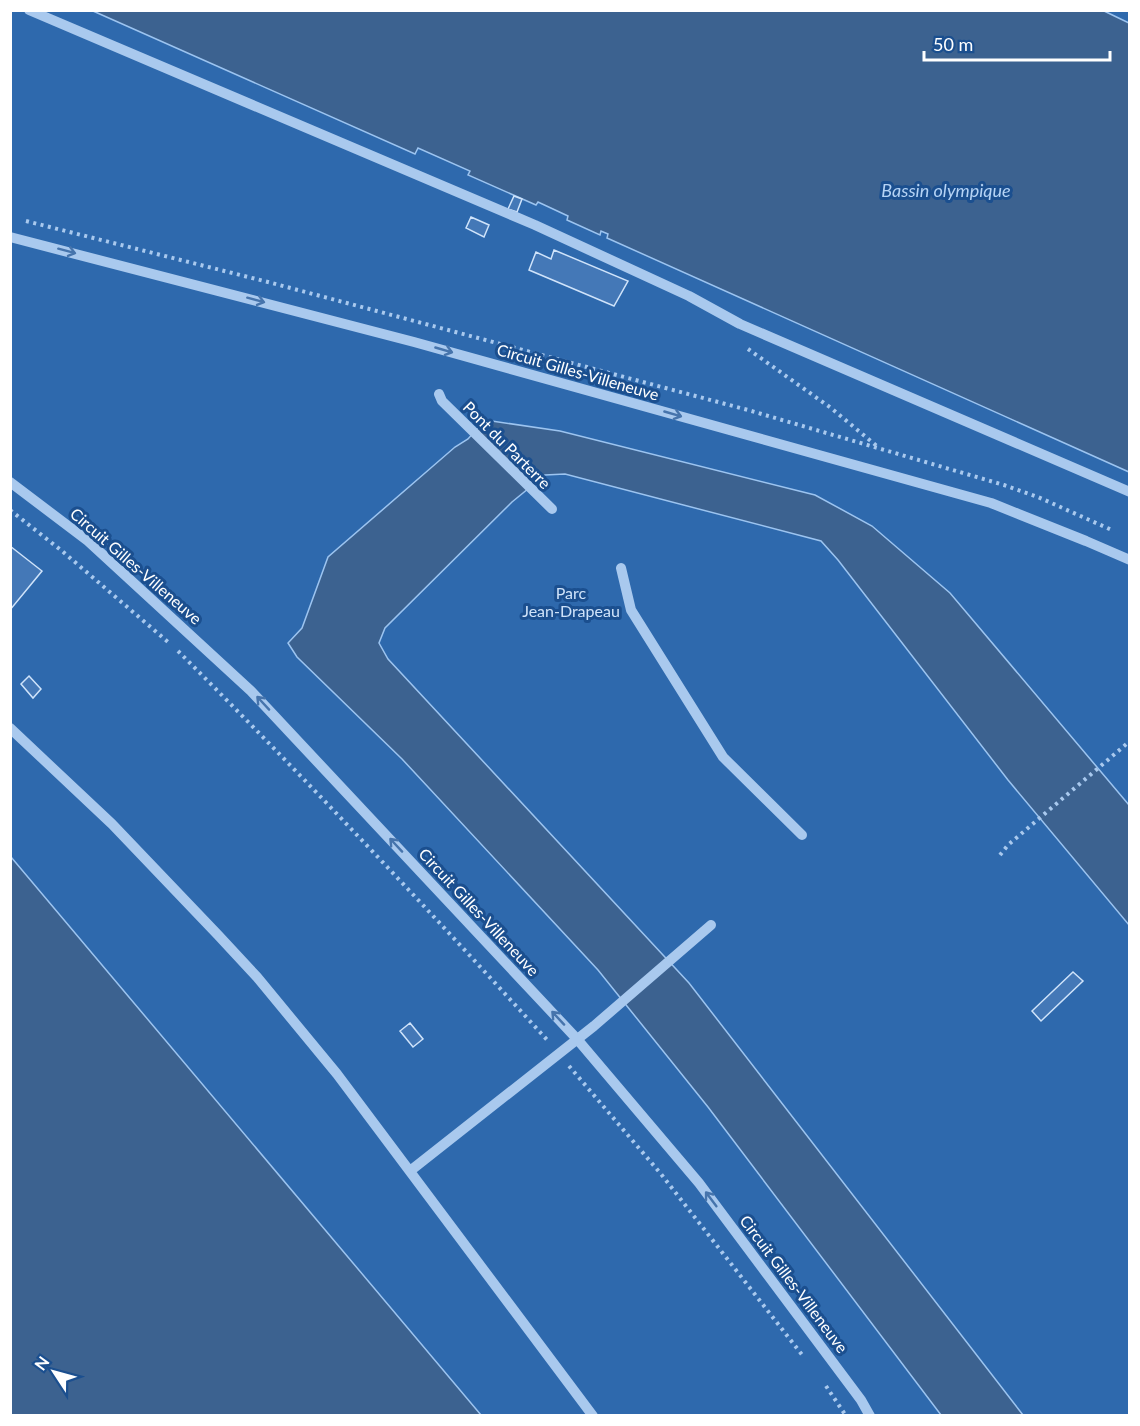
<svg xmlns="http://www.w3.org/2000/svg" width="1140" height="1426" viewBox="0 0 1140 1426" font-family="Lato,sans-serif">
	<rect width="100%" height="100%" fill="#1b4f8f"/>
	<path fill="#2e69ad" d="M11,11H1129V1415H481L11,857Z"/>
	<path fill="#3c6290" stroke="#9cc4f0" stroke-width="1.5" d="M1102,10L1129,23V472L607,238L608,234L601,231L600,235L567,220L568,216L538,202L536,205L468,175L470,171L418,148L415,154L93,11Z
		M485,420L560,431L815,495L872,526L950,593L1129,805V925L1008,780L838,560L821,541L565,474L545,475L512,502L385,628L379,643L388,659L689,983L1023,1415H941L708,1107L598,970L402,759L297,657L288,643L302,628L328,557L455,447L468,439Z
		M11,857L481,1415H11Z"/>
	<path fill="#4478b7" stroke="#cfe3fa" stroke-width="1.5" d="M514,196L522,199L517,212L508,209Z
		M471,217L489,225L484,237L466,228Z
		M554,250L628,281L614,306L529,270L536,252L551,259Z
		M10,546L42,571L10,610Z
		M29,676L41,689L33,698L21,684Z
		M1073,972L1083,981L1041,1021L1032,1011Z
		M410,1023L423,1039L413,1047L400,1031Z"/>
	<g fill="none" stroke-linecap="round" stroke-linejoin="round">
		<path stroke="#a9c9ee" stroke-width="4" stroke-dasharray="3 4.5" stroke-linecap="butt" d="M26,221L268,282L748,410L1004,485L1038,497L1114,531
			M748,349L831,408L878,447
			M10,510L62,551L168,642
			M178,651C305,778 428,909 549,1042
			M1000,855L1008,845L1130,741
			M569,1066L661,1174L803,1356
			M826,1386L846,1416"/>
		<path stroke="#a9c9ee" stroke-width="10" d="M29,10L535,225L689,296L740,324L1130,492
			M10,237L414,342L991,503L1086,541L1130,560
			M439,394L442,401L552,509
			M10,482L88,541L251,691L577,1039L699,1183L861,1400L870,1416
			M621,568L631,610L723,757L802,835
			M10,728L112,824L218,935L257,977L337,1074L593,1416
			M410,1171L594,1026L711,925"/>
	</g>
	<defs><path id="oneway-shaft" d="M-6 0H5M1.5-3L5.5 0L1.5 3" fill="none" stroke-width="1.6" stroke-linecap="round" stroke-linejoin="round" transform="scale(1.5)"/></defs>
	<g stroke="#4674ac">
		<use href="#oneway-shaft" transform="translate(67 251) rotate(15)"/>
		<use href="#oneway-shaft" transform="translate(256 300) rotate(15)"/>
		<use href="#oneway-shaft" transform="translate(444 350) rotate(16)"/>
		<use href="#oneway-shaft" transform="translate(673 414) rotate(16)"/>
		<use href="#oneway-shaft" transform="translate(263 703) rotate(-133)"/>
		<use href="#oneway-shaft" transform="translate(396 845) rotate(-133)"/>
		<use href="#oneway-shaft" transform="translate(558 1018) rotate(-133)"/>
		<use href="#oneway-shaft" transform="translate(711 1199) rotate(-127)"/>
	</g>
	<g text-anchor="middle" stroke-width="6" stroke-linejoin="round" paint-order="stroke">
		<g font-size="16" fill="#fff" stroke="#1b4f8f">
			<text transform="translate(578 372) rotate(16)" y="6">Circuit Gilles-Villeneuve</text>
			<text transform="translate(507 445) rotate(45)" y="6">Pont du Parterre</text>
			<text transform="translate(136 566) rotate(41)" y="6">Circuit Gilles-Villeneuve</text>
			<text transform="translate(479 912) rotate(47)" y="6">Circuit Gilles-Villeneuve</text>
			<text transform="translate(794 1284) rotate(53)" y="6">Circuit Gilles-Villeneuve</text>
		</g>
		<g font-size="16" fill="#cfe3fa" stroke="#1b4f8f">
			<text x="571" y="599">Parc<tspan x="571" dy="18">Jean-Drapeau</tspan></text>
		</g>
		<g font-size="18" font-style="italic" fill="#b5d3f5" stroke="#1b4f8f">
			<text x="946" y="197">Bassin olympique</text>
		</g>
	</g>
	<rect width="1140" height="1426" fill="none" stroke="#ffffff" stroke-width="24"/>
	<g transform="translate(54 1372) rotate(306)" stroke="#1b4f8f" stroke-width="4.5" paint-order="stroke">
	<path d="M0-4.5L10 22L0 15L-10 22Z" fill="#ffffff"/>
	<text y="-9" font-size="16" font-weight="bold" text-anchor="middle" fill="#ffffff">N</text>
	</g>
	<path d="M924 51v9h186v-9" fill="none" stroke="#ffffff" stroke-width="3"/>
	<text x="933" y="51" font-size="18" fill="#ffffff" stroke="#1b4f8f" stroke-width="4.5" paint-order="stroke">50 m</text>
</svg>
